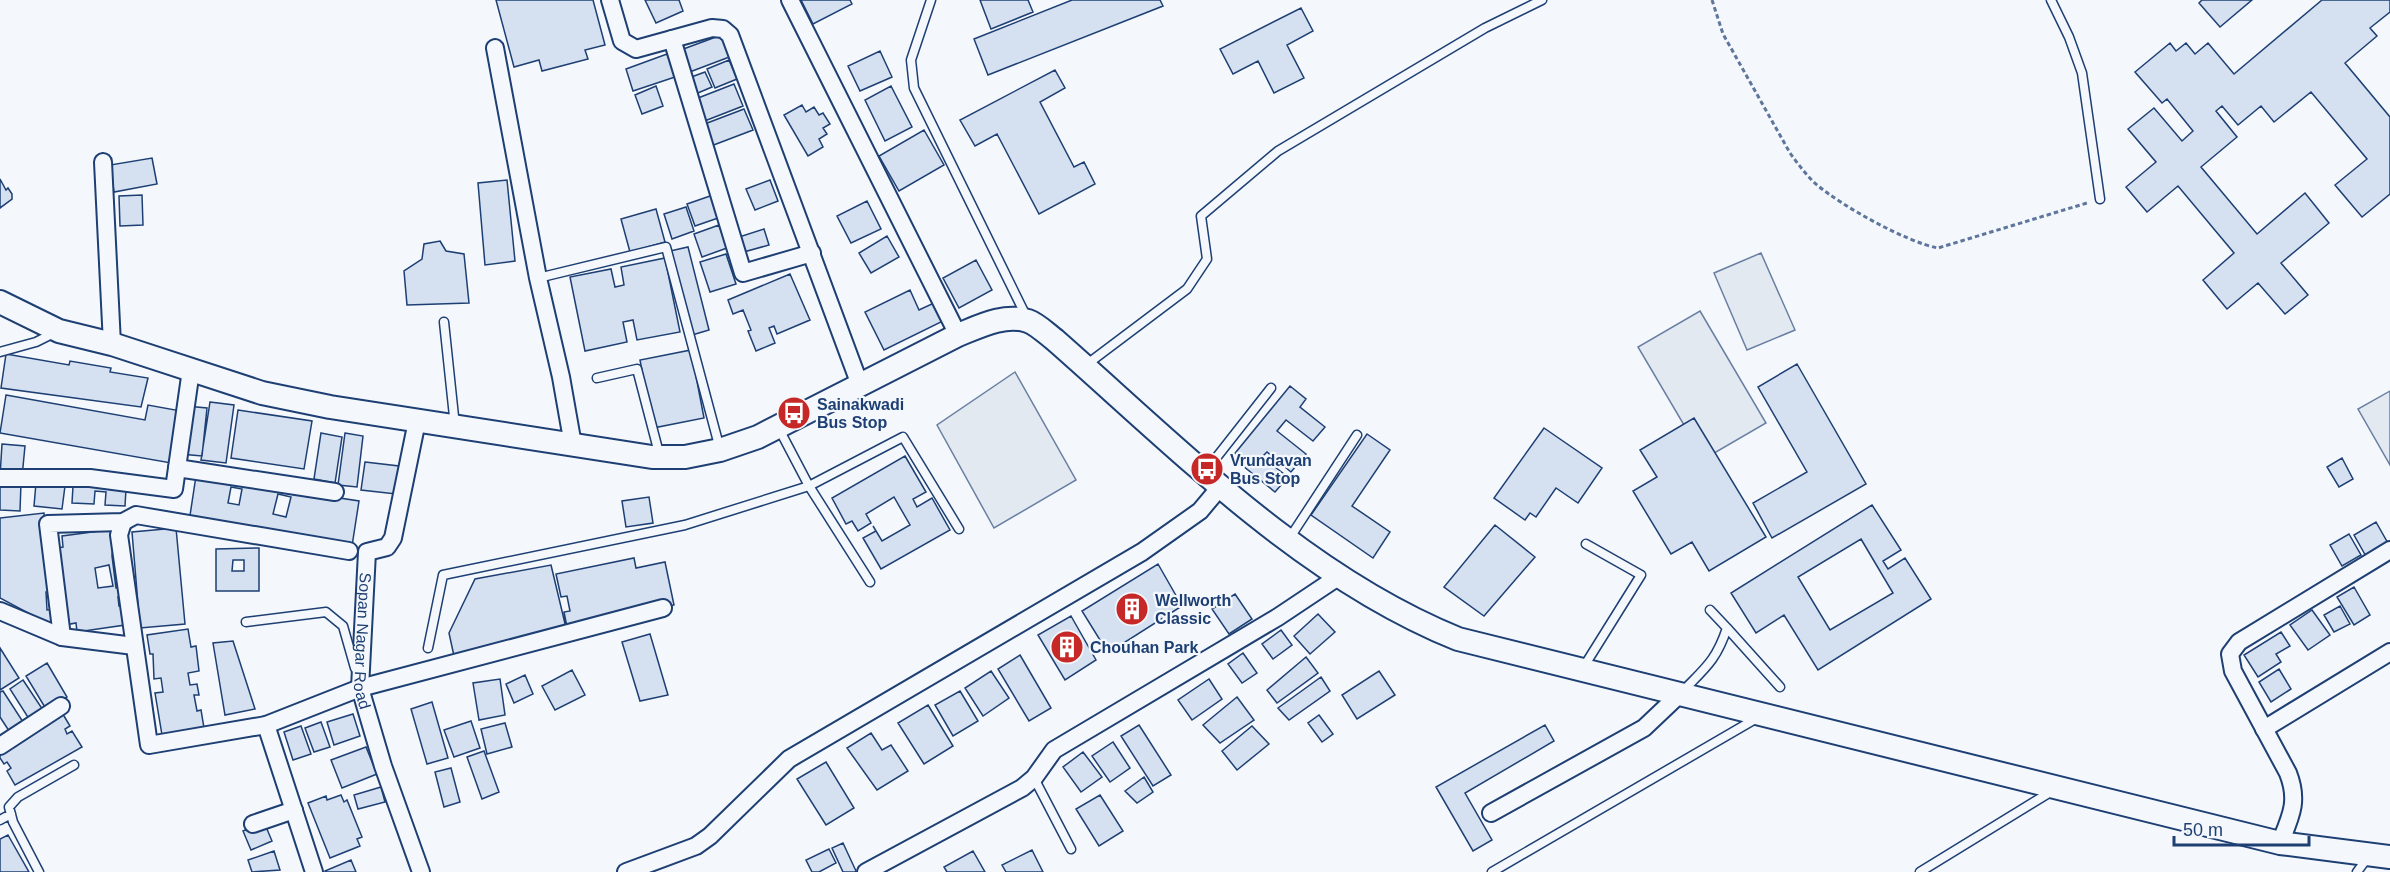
<svg xmlns="http://www.w3.org/2000/svg" width="2390" height="872" viewBox="0 0 2390 872" font-family="Arial,sans-serif">
	<rect width="100%" height="100%" fill="#f4f7fb"/>
	<path fill="#e3e9f0" stroke="#687fa3" stroke-width="1.5" d="M1761,253L1795,330L1747,350L1714,273Z
		M1700,311L1766,423L1704,459L1638,347Z
		M1015,372L1076,480L994,528L937,425Z
		M2390,391V465L2358,409Z"/>
	<path fill="#d5e0f0" stroke="#1d3f73" stroke-width="1.5" fill-rule="evenodd" d="M496,0H593L605,45L585,50L588,59L542,71L539,60L514,67Z
		M645,0H679L683,11L656,23Z
		M801,0H850L852,4L813,24Z
		M980,0H1028L1033,12L991,29Z
		M1072,0H1160L1163,6L988,75L974,39Z
		M2202,0H2252L2220,27L2199,3Z
		M2322,0H2390V12L2370,28L2377,36L2345,63L2390,117V194L2362,217L2335,185L2367,159L2311,92L2274,122L2261,106L2238,125L2222,106L2216,111L2237,137L2201,167L2257,234L2305,193L2329,223L2281,263L2308,295L2285,314L2258,283L2227,309L2203,280L2234,253L2178,186L2147,212L2126,187L2156,162L2128,129L2154,108L2182,141L2193,131L2167,99L2162,103L2135,72L2170,43L2176,51L2186,43L2195,54L2208,43L2234,74Z
		M1301,8L1313,31L1287,45L1304,78L1274,93L1258,61L1233,74L1220,49Z
		M724,34L732,56L687,73L678,51Z
		M880,51L892,77L860,91L848,66Z
		M667,54L675,77L633,91L626,69Z
		M729,60L737,79L715,88L707,69Z
		M1055,70L1065,88L1040,102L1074,167L1084,162L1095,184L1039,214L997,134L975,146L960,120Z
		M705,72L712,87L693,95L686,79Z
		M734,84L743,106L702,122L693,100Z
		M656,86L663,106L642,114L635,95Z
		M891,86L912,127L885,141L865,100Z
		M802,105L806,112L814,107L819,115L823,113L830,124L823,128L827,134L819,139L823,147L808,156L784,115Z
		M744,109L753,130L711,146L702,125Z
		M924,130L944,165L899,191L879,156Z
		M152,158L157,184L114,192L110,165Z
		M0,179L6,190L8,188L12,194V199L0,208Z
		M507,180L515,261L485,265L478,183Z
		M770,180L778,201L755,210L746,189Z
		M142,195L143,225L120,226L119,196Z
		M713,195L721,217L695,226L687,204Z
		M867,201L881,229L851,243L837,216Z
		M686,207L694,231L672,239L664,214Z
		M656,209L665,242L630,252L621,219Z
		M719,225L727,248L702,257L694,234Z
		M764,229L769,245L740,253L736,238Z
		M887,236L899,257L871,273L859,253Z
		M440,241L446,251L464,254L469,303L407,305L404,271L422,259L424,244Z
		M688,247L709,330L692,335L670,251Z
		M726,254L736,284L710,292L700,262Z
		M665,258L680,332L637,340L633,320L623,322L627,342L585,351L570,277L611,269L615,287L624,285L621,267Z
		M976,260L992,290L959,308L943,278Z
		M790,274L810,320L777,334L774,326L769,328L775,343L756,351L748,331L751,330L743,310L733,314L728,300Z
		M910,290L919,310L934,303L943,321L884,350L865,312Z
		M691,350L704,418L653,428L640,360Z
		M6,354L69,365L70,361L111,368L110,372L148,378L141,407L1,388Z
		M1797,364L1866,484L1772,538L1753,503L1807,472L1758,387Z
		M1290,386L1306,399L1300,407L1325,427L1313,441L1286,420L1277,431L1306,454L1291,472L1267,452L1262,457L1288,477L1275,492L1232,457Z
		M6,395L145,420L148,405L181,411L171,463L0,433Z
		M210,402L234,405L226,463L201,460Z
		M186,406L207,408L202,456L180,454Z
		M238,410L312,421L304,469L231,458Z
		M1694,418L1766,537L1709,571L1692,542L1671,554L1633,491L1657,477L1640,450Z
		M1544,428L1602,468L1578,503L1556,488L1536,517L1530,513L1525,520L1494,498Z
		M321,433L342,437L335,483L314,479Z
		M345,433L363,436L357,487L338,485Z
		M1367,434L1390,450L1352,506L1390,532L1373,558L1311,515Z
		M2,444L25,446L22,477L0,476Z
		M905,456L926,492L913,499L917,507L932,498L950,530L881,569L863,538L876,531L873,526L882,541L910,525L894,497L866,514L871,523L858,531L852,521L846,524L832,498Z
		M2342,458L2353,479L2339,487L2327,467Z
		M365,462L399,466L396,494L361,490Z
		M196,476L359,501L352,546L189,522ZM231,487L242,489L239,505L228,503ZM278,494L291,497L286,517L273,514Z
		M0,482L21,483L20,511L0,510Z
		M36,483L65,486L62,509L34,506Z
		M73,486L126,489L125,506L105,505L106,492L95,491L94,504L72,503Z
		M649,497L653,523L626,527L622,501Z
		M1872,505L1901,550L1883,561L1888,569L1905,558L1931,599L1818,670L1784,615L1756,633L1731,593ZM1861,539L1893,593L1830,630L1798,577Z
		M44,513L50,592H46L47,610L54,609L56,628L0,598V518Z
		M2376,522L2389,545L2367,558L2354,535Z
		M1495,525L1535,557L1484,616L1444,587Z
		M176,528L185,624L140,628L132,532Z
		M115,529L112,556L116,588L124,587L125,598L118,597L119,606H124L125,625L77,632L76,623L65,625L55,548L63,547L62,536ZM109,565L113,586L98,588L95,568Z
		M2349,534L2361,555L2342,566L2330,545Z
		M259,548V591H216V549ZM233,560H244V571H232Z
		M634,558L636,568L665,562L674,605L567,627L564,612L570,611L567,596L561,597L556,574Z
		M1158,564L1182,606L1108,653L1082,611Z
		M551,565L567,632L454,656L449,633L475,579Z
		M2354,587L2370,615L2354,625L2337,597Z
		M1235,594L1252,619L1229,634L1212,609Z
		M2340,606L2350,624L2334,632L2324,615Z
		M2312,610L2330,635L2308,650L2290,625Z
		M1318,614L1335,632L1310,654L1294,636Z
		M1071,616L1096,660L1065,680L1038,635Z
		M188,629L191,647L196,646L199,671L188,673L190,685L197,684L199,695H194L197,711L201,710L204,728L162,735L155,693L163,692L161,678L154,679L153,654H150L147,635Z
		M1281,630L1292,645L1273,659L1262,644Z
		M2281,632L2290,646L2276,654L2281,662L2258,677L2244,655Z
		M650,634L668,695L640,701L622,642Z
		M233,641L255,709L225,715L213,643Z
		M0,648L19,678L0,690Z
		M1243,653L1257,673L1242,683L1228,664Z
		M1020,655L1051,708L1029,721L998,669Z
		M1306,657L1318,673L1277,703L1267,690Z
		M47,663L67,697L46,709L26,676Z
		M2279,669L2291,689L2271,702L2259,682Z
		M572,670L585,695L555,710L542,686Z
		M991,671L1009,698L983,716L965,688Z
		M1379,671L1395,695L1357,719L1342,695Z
		M525,675L533,694L514,703L506,684Z
		M1321,677L1330,691L1289,720L1278,708Z
		M500,679L505,715L479,720L473,683Z
		M1209,679L1222,699L1192,720L1178,700Z
		M23,680L45,713L31,722L10,689Z
		M3,691L25,725L11,734L0,717V692Z
		M960,691L978,721L953,736L935,705Z
		M1237,697L1254,720L1220,743L1203,725Z
		M432,702L448,758L427,764L411,709Z
		M928,705L953,746L924,764L898,723Z
		M61,711L70,726L65,729L67,734L72,731L82,747L15,785L7,771L11,768L7,762L4,764L0,758V747Z
		M353,714L360,736L334,745L327,722Z
		M1319,715L1333,734L1322,742L1308,723Z
		M471,721L480,748L454,757L444,730Z
		M321,722L330,747L314,752L305,728Z
		M505,723L512,747L487,754L481,729Z
		M1139,725L1171,775L1153,786L1121,736Z
		M1545,725L1554,741L1465,793L1492,840L1473,851L1436,787Z
		M301,726L311,754L293,760L284,732Z
		M1252,726L1269,744L1237,770L1222,751Z
		M871,733L882,750L891,745L908,771L877,790L847,748Z
		M1113,742L1130,768L1110,782L1092,756Z
		M366,747L377,774L342,788L331,760Z
		M484,751L499,792L482,799L467,757Z
		M1083,752L1102,777L1081,792L1063,767Z
		M826,762L854,808L826,825L797,779Z
		M451,768L460,802L444,807L435,772Z
		M1144,777L1153,792L1137,803L1125,791Z
		M381,787L385,802L358,809L354,795Z
		M341,795L344,802L347,800L362,837L357,839L360,846L330,858L308,803L326,796L327,800Z
		M1100,795L1123,831L1099,846L1076,809Z
		M264,822L272,841L251,850L243,831Z
		M8,835L29,872H0V839Z
		M843,843L856,871L855,872H843L832,848Z
		M829,849L836,863L819,872H812L806,860Z
		M1032,850L1043,872H1006L1002,865Z
		M274,851L280,870L252,872L248,860Z
		M973,851L985,872H947L944,867Z
		M351,860L356,872H325V871Z"/>
	<g fill="none" stroke-linecap="round" stroke-linejoin="round">
		<g stroke="#1d3f73" stroke-width="11">
			<path id="lane" d="M931,0L911,60L914,88L1027,318
				M2051,0L2069,37L2082,73L2100,199
				M538,278L666,247L720,449
				M444,322L455,426
				M0,352L36,342L56,332
				M1086,365L1187,289L1207,259L1201,216L1278,151L1485,28L1542,0
				M597,378L637,369L660,457
				M778,427L809,486L870,582
				M1205,472L1271,388
				M1289,539L1357,435
				M246,622L326,612L343,626L355,668
				M1727,628L1780,687
				M428,648L443,575L685,525L809,486L903,437L959,529
				M1583,668L1641,575L1586,544
				M1682,692C1705,668 1716,661 1727,628L1710,610
				M1034,778L1071,849
				M0,820L11,814
				M39,872L13,822L9,807L18,797L74,765
				M1492,872L1757,718
				M1920,872L2052,791
				M2357,872L2368,857"/>
		</g>
		<g stroke="#1d3f73" stroke-width="20">
			<g id="street">
				<path d="M610,0L622,41L636,49L712,28L723,29L730,35L860,385"/>
				<path d="M790,0L958,335"/>
				<path d="M672,39L743,273L812,253"/>
				<path d="M495,48L538,278L561,377L573,445"/>
				<path d="M103,162L112,344"/>
				<path id="s1" d="M417,421L393,538L387,547L367,552L360,688L383,766L421,872"/>
				<path d="M177,468L335,492"/>
				<path d="M0,478H90L174,489L191,370"/>
				<path d="M123,522L119,535L149,745L266,725L360,688L663,608"/>
				<path d="M0,611L62,637L134,646"/>
				<path d="M62,637L48,524L123,522L136,515L349,551"/>
				<path d="M266,725L314,872"/>
				<path d="M2264,729L2390,652"/>
				<path d="M0,746L61,706"/>
				<path d="M1491,813L1644,728L1682,692"/>
				<path d="M253,824L294,810"/>
				<path d="M2280,843C2291,816 2299,801 2288,773L2233,671L2230,654L2239,642L2390,550"/>
				<path d="M626,872L696,846L710,836L789,759L1142,552L1200,511L1221,486"/>
				<path d="M866,872L1022,788L1034,778L1054,750L1278,617L1338,577"/>
			</g>
		</g>
		<g stroke="#1d3f73" stroke-width="26">
			<path id="secondary" d="M0,302L59,331L112,344L262,393L330,407L652,457H685L720,450L758,437L958,335C978,327 1005,313 1028,321C1037,324 1047,334 1055,340C1179,449 1304,577 1458,639L2280,843L2390,857"/>
		</g>
		<path stroke="#5e769c" stroke-width="3" stroke-dasharray="4.5 3" stroke-linecap="butt" d="M1712,0L1723,34L1790,153C1798,164 1806,175 1817,185C1842,206 1906,242 1938,248L2087,203"/>
		<use href="#lane" stroke="#f4f7fb" stroke-width="8"/>
		<use href="#street" stroke="#f4f7fb" stroke-width="16"/>
		<use href="#secondary" stroke="#f4f7fb" stroke-width="22"/>
	</g>
	<defs>
		<g id="bus-disc" transform="scale(1.725)"><circle r="9.5" fill="#c62828" stroke="#f4f7fb"/><path d="M-5-6H5V4H4V6H2V4H-2V6H-4V4H-5ZM-3.5-4V0h7V-4ZM-3.5 1.2v1.5H-2V1.2ZM2 1.2v1.5H3.5V1.2Z" fill="#fff"/></g>
		<g id="building-disc" transform="scale(1.725)"><circle r="9.5" fill="#c62828" stroke="#f4f7fb"/><path d="M-4-6H4V6H1V3H-1V6H-4ZM-2.5-4.3h1.7v1.8h-1.7ZM.8-4.3h1.7v1.8H.8ZM-2.5-1h1.7V.8h-1.7ZM.8-1h1.7V.8H.8Z" fill="#fff"/></g>
	</defs>
	<g fill-rule="evenodd">
		<use href="#bus-disc" x="794" y="413"/>
		<use href="#bus-disc" x="1207" y="469"/>
		<use href="#building-disc" x="1132" y="609"/>
		<use href="#building-disc" x="1067" y="647"/>
	</g>
	<g text-anchor="middle" stroke-width="4.5" stroke-linejoin="round" paint-order="stroke">
		<g font-size="16" font-weight="bold" fill="#1d3f73" stroke="#f4f7fb" text-anchor="start">
			<text x="817" y="410">Sainakwadi<tspan x="817" dy="18">Bus Stop</tspan></text>
			<text x="1230" y="466">Vrundavan<tspan x="1230" dy="18">Bus Stop</tspan></text>
			<text x="1155" y="606">Wellworth<tspan x="1155" dy="18">Classic</tspan></text>
			<text x="1090" y="653">Chouhan Park</text>
		</g>
		<g font-size="16" fill="#1d3f73" stroke="#f4f7fb">
			<text dy="6" stroke="none"><textPath href="#s1" startOffset="240">Sopan Nagar Road</textPath></text>
		</g>
	</g>
	<path d="M2174 836v9h135v-9" fill="none" stroke="#1d3f73" stroke-width="3"/>
	<text x="2183" y="836" font-size="18" fill="#1d3f73" stroke="#f4f7fb" stroke-width="4.5" paint-order="stroke">50 m</text>
</svg>
